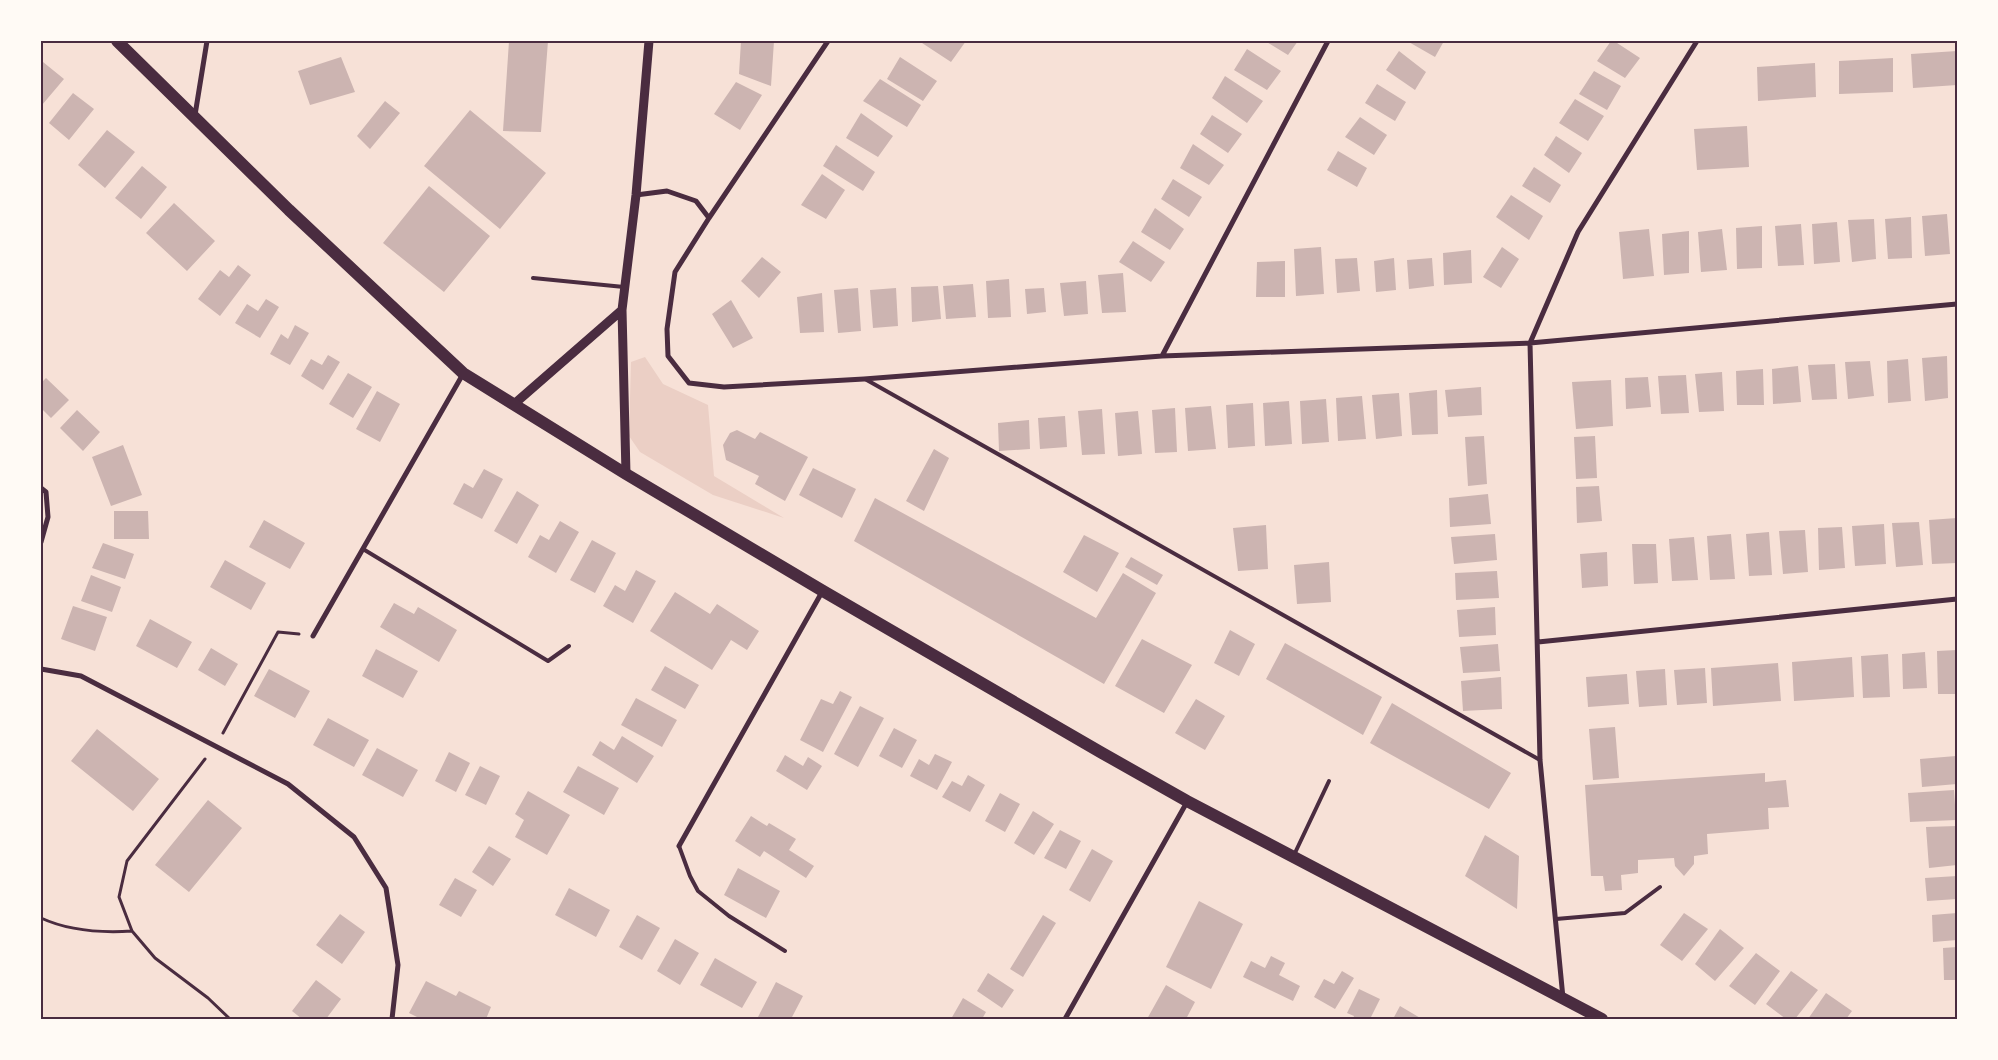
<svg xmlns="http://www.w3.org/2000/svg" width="1998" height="1060" viewBox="0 0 1998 1060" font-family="Barlow,sans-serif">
	<rect width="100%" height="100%" fill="#f7e1d7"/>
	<path fill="#ebcfc5" d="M645,357L663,384L708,405L714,476L784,518L713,495L640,452L629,436L631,362Z"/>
	<path fill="#ccb4b1" d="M509,41H548L541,132L503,131Z
		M741,41H774L771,86L739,74Z
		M919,41H966L951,62Z
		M1265,41H1298L1288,55Z
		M1407,41H1444L1435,57Z
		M1611,41H1614L1640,58L1625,78L1597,61Z
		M1247,49L1281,71L1267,90L1234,70Z
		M1399,51L1426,72L1415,90L1386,70Z
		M1957,51V85L1913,88L1911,54Z
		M341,57L355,92L310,105L298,71Z
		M900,57L937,81L923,101L887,79Z
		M1893,58V92L1839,94V61Z
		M43,62L64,79L42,105L41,64Z
		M1815,63L1816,97L1758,101L1757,67Z
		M1594,71L1621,86L1607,110L1579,94Z
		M1225,76L1263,101L1247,123L1212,98Z
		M880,79L921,105L907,127L863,101Z
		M736,82L762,95L740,130L714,114Z
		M1377,84L1406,102L1395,121L1365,103Z
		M73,93L94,109L69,140L49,123Z
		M1575,99L1604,116L1588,141L1559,123Z
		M385,101L400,113L370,149L357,136Z
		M470,110L546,173L500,229L424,166Z
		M861,113L893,136L878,157L846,138Z
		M1212,115L1242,134L1228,153L1200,134Z
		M1360,117L1387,135L1374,155L1345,137Z
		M1747,126L1749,167L1697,170L1694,129Z
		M107,130L135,152L105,188L78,165Z
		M1556,136L1582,153L1569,173L1544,155Z
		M1193,144L1224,165L1209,185L1180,168Z
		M836,145L875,172L863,191L823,166Z
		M1338,151L1367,168L1357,187L1327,170Z
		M142,166L167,187L141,219L115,198Z
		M1534,167L1561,185L1550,203L1522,186Z
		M822,174L845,190L826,219L801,205Z
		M1173,179L1202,197L1189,217L1161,199Z
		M429,186L490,236L444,292L383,243Z
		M1511,195L1543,216L1529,240L1496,217Z
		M174,203L215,241L187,271L146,233Z
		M1155,208L1184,229L1170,250L1141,232Z
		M1947,214L1950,254L1925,256L1922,216Z
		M1911,217L1912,258L1888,259L1885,219Z
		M1874,219L1876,259L1852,262L1848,220Z
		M1837,222L1840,262L1814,264L1812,224Z
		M1801,224L1804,265L1778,266L1775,226Z
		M1762,226V268L1737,269L1736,228Z
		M1649,229L1654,276L1623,279L1619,232Z
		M1722,229L1727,270L1701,272L1698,232Z
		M1689,231V273L1664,275L1662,234Z
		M1133,241L1165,262L1151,282L1119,262Z
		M1321,247L1324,294L1296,296L1294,249Z
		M1502,247L1519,259L1501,288L1483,277Z
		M1471,250L1472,283L1444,285L1443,253Z
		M762,257L781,272L759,298L741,281Z
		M1357,258L1360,291L1337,293L1335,259Z
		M1394,258L1396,290L1376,292L1374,261Z
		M1432,258L1434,286L1409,289L1407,260Z
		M1285,261V297H1256L1257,262Z
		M238,265L251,275L220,316L198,299L220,270L229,277Z
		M1123,273L1126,312L1102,313L1098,275Z
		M1009,279L1011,317L988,318L986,281Z
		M1086,281L1088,314L1064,316L1060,283Z
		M973,284L976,317L946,319L943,286Z
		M938,286L941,319L912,322L911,287Z
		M858,288L861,331L838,333L834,290Z
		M896,288L898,326L873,328L870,290Z
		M1044,288L1046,312L1027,314L1025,289Z
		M822,293L824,332L800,333L797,297Z
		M266,299L279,307L260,338L235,323L247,304L258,311Z
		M731,300L753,338L733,348L712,314Z
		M295,325L309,333L290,365L270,354L281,334L288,339Z
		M328,355L340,362L323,390L301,376L311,359L322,365Z
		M1947,356L1948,398L1925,401L1922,358Z
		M1908,359L1911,401L1888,403L1887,361Z
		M1870,361L1874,396L1848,399L1845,362Z
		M1835,364L1837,399L1812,400L1808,365Z
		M1798,366L1801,402L1773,404L1772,369Z
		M1763,369L1764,405H1737L1736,371Z
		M1722,372L1724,411L1699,412L1695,374Z
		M348,373L372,387L353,418L329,404Z
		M1686,375L1689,413L1661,414L1658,376Z
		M1648,377L1651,407L1626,409L1625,378Z
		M46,378L69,400L51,418L41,408V383Z
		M1611,380L1613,426L1576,429L1572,382Z
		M1481,387L1482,415L1448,417L1445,390Z
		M1437,390L1438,434L1412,435L1409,393Z
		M377,391L400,404L380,442L356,429Z
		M1399,393L1402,436L1376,439L1372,395Z
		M1362,396L1366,439L1338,441L1336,398Z
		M1326,399L1329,442L1302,444L1300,401Z
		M1289,401L1292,444L1265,446L1263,403Z
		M1253,403L1255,446L1228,448L1226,405Z
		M1211,406L1216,449L1188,451L1185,408Z
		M1175,408L1177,452L1155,453L1152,410Z
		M1102,409L1105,454L1082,455L1078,411Z
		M77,410L100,432L83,451L60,428Z
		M1138,411L1142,454L1118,456L1115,413Z
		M1065,416L1067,447L1040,449L1038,418Z
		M1029,420L1030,449L999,451L998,423Z
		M737,430L755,439L760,432L808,457L785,501L755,484L759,476L726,460L723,445L730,433Z
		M1484,436L1487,484L1468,486L1465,437Z
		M1595,436L1597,478L1576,479L1574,437Z
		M123,445L142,495L111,506L92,457Z
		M934,449L949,458L924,511L906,501Z
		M813,468L856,489L842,518L799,495Z
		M484,469L503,479L482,519L453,504L464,483L473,488Z
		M1599,486L1602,521L1577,523L1576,487Z
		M517,491L539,505L517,544L494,531Z
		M1488,494L1491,524L1450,527L1449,498Z
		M875,498L1096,618L1123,573L1156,593L1104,684L854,541Z
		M114,511H148L149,539H114Z
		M1957,518V563L1932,564L1929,520Z
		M264,520L305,543L290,569L249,547Z
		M560,521L579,532L556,573L528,557L540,535L549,540Z
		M1919,522L1923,565L1896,567L1892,523Z
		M1884,524L1886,564L1855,566L1852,526Z
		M1266,525L1268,569L1238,571L1233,528Z
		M1842,527L1845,568L1819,570L1818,528Z
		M1805,530L1808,572L1783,574L1779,531Z
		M1769,532L1772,575L1749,576L1746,534Z
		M1495,534L1497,560L1454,564L1451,537Z
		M1731,534L1735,579L1710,580L1707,536Z
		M1084,535L1119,553L1097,592L1063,572Z
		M1694,537L1698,580L1672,581L1669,539Z
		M592,540L616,553L595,593L570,580Z
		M103,543L134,554L125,579L92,568Z
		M1632,544H1656L1658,583L1634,584Z
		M1607,552L1608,586L1582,588L1580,554Z
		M1131,557L1163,575L1157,585L1125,567Z
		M225,560L266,583L251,610L210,587Z
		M1329,562L1331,602L1297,604L1294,565Z
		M636,570L656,581L633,623L603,606L615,585L625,591Z
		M1497,571L1499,598L1456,600L1455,573Z
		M91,575L121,587L112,612L81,601Z
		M675,592L710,614L717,604L759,631L747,650L731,640L712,670L650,631Z
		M394,603L414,614L418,607L457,630L439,662L380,627Z
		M73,606L107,617L95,651L61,639Z
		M1495,607L1496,635L1459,637L1457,610Z
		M150,619L192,642L177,668L136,646Z
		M1230,630L1255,644L1239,676L1214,663Z
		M1142,639L1192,665L1164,713L1115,686Z
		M1285,643L1382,697L1363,735L1266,679Z
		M1498,644L1500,671L1463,673L1460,647Z
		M211,648L238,664L225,686L198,670Z
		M376,649L418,671L403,698L362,676Z
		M1957,650V694H1938L1937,651Z
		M1925,652L1927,688L1903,689L1902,654Z
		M1888,654L1890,697L1863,698L1861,656Z
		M1852,657L1854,697L1794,701L1792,662Z
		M1778,663L1781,701L1713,706L1711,668Z
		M665,666L699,685L685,709L651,690Z
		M1705,668L1707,703L1677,705L1674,670Z
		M269,669L310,691L295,718L254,696Z
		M1665,669L1667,705L1639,707L1636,671Z
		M1627,674L1629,704L1588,707L1586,677Z
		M1501,677L1502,709L1463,711L1461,681Z
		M840,691L852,697L823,752L800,740L821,699L833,704Z
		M636,698L677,720L662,747L621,725Z
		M1196,699L1225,716L1205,750L1175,733Z
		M1392,703L1511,773L1489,809L1370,743Z
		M860,706L884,718L858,767L834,754Z
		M328,718L369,740L354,767L313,745Z
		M1615,727L1619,778L1593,780L1589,729Z
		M894,728L917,740L902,768L879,756Z
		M97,729L159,779L133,811L71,761Z
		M622,736L654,756L637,783L592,755L600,741L614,750Z
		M377,748L418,770L403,797L362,775Z
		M449,752L470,763L456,792L435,781Z
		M935,754L952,762L937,790L910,776L919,759L929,765Z
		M785,755L803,766L808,757L822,766L807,790L776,771Z
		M1956,756L1957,784L1922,787L1920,759Z
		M480,766L500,776L486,805L465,795Z
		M578,766L619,788L604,815L563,792Z
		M1765,773V782L1786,780L1789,807L1768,808L1769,829L1707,834L1708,854L1694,856V864L1684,876L1675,866L1674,858L1638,860V873L1621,875L1622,890L1605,891L1603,876H1591L1585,785Z
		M968,775L985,785L970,812L942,797L952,781L962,786Z
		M1954,790L1956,820L1910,822L1908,793Z
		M528,791L570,815L547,855L515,837L524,820L515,814Z
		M1000,793L1020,804L1005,832L985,821Z
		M208,800L242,828L189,892L155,865Z
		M1033,811L1054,824L1034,855L1014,843Z
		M751,816L767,826L769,823L796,839L789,850L814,866L806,878L764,851L760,857L735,841Z
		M1957,826V865L1929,868L1926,827Z
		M1060,830L1081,841L1066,869L1044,858Z
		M1485,835L1519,856L1517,909L1465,876Z
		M489,846L511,859L493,886L472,872Z
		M1092,849L1113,861L1090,902L1069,890Z
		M738,868L780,891L766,918L724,895Z
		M1957,876V899L1927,901L1925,878Z
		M455,878L477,890L461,917L439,905Z
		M569,888L610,910L596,937L555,915Z
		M1199,901L1243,924L1211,989L1166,967Z
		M1684,913L1708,929L1682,961L1660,945Z
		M1957,913V940L1933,942L1932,915Z
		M340,914L365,932L342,964L316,945Z
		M637,915L660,928L642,960L619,947Z
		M1043,915L1056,923L1023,977L1010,969Z
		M1720,929L1744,948L1715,981L1695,964Z
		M675,939L699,953L680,985L657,971Z
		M1957,947V980H1944L1943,948Z
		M1756,953L1780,971L1755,1005L1729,986Z
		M1271,956L1285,963L1279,975L1300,986L1293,1001L1243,977L1251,961L1265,968Z
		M715,958L757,982L742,1008L700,985Z
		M1342,971L1354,978L1335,1009L1314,997L1324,979L1334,984Z
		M1791,971L1818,990L1795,1019H1786L1766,1004Z
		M988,973L1014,990L1002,1008L977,991Z
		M316,980L341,999L326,1019H302L292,1011Z
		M426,981L456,996L459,991L491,1007L486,1019H421L409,1013Z
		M776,982L803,996L791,1019H757Z
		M1166,985L1195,1002L1186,1019H1147Z
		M1359,989L1380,999L1370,1019H1353L1354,1016L1347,1013Z
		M1826,993L1852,1011L1846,1019H1808Z
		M963,998L986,1012L982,1019H951Z
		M1400,1006L1422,1019H1393Z"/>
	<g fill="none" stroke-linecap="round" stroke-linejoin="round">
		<path stroke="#4a2c40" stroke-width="3" d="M223,733L278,632L299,634
			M205,759L127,861L119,897L132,931L155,958L208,998L230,1019
			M41,918C69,931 101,933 132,931"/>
		<path stroke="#4a2c40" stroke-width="4" d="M533,278L624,287
			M865,379L1540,760
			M363,549L548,661L569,646
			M679,846L690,876L698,891L729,916L785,951
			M1294,855L1329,781
			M1556,919L1625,913L1660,887"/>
		<path stroke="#4a2c40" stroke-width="5" d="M828,41L709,218L675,272L667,329L668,356L689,383L724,387L864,379L1162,356L1530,343L1957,304
			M195,115L207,41
			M636,195L667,191L696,201L709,218
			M1162,356L1328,41
			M41,488L46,492L48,517L41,542
			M313,636L463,374
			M1538,642L1957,599
			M41,669L81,676L288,784L354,837L386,888L398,965L392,1019
			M679,846L822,592
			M1563,998L1540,760L1530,343L1578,232L1697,41
			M1065,1019L1187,802"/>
		<path stroke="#4a2c40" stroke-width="9" d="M513,405L622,310
			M626,474L622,310L636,195L649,41"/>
		<path stroke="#4a2c40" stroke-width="12" d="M117,41L289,210L463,373L626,474L823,591L1102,753L1187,801L1602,1019"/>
	</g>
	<rect width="1998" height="1060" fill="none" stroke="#fffaf5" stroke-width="85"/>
	<rect x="42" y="42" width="1914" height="976" fill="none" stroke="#4a2c40" stroke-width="2"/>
</svg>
